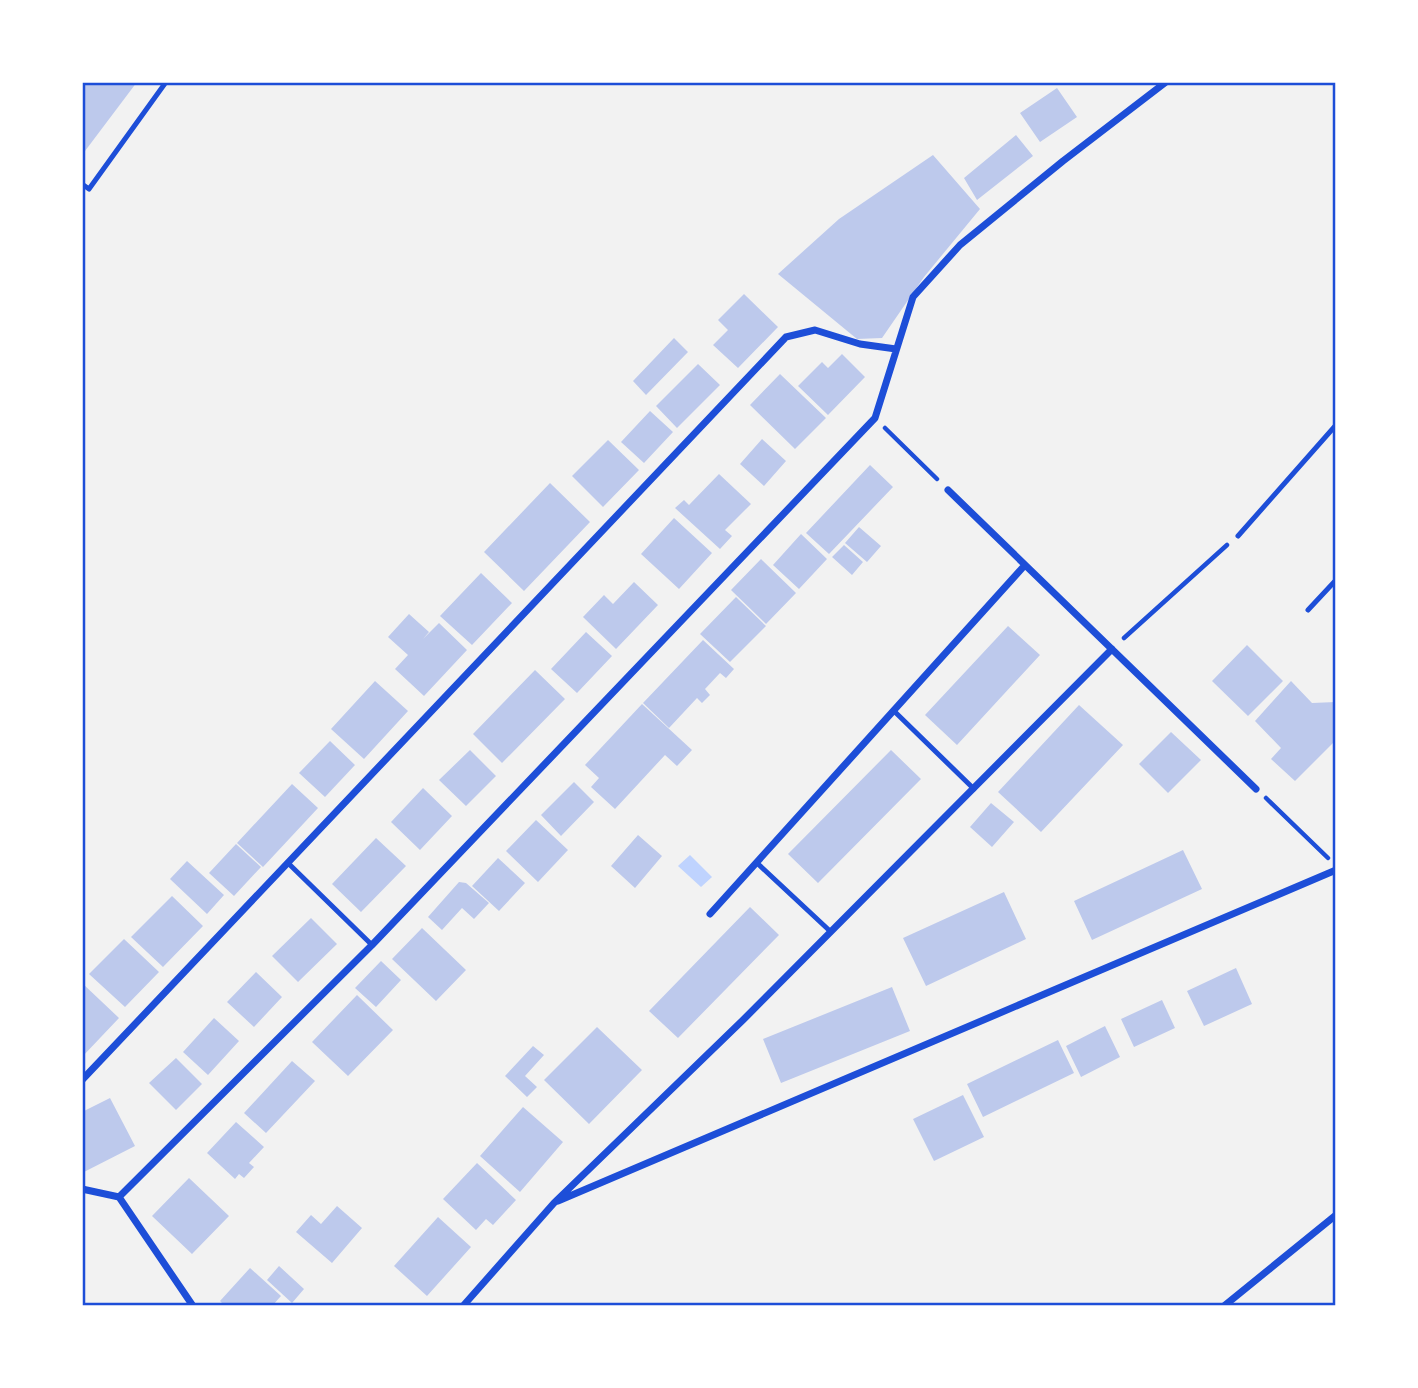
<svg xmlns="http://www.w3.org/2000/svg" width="1418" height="1388" viewBox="0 0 1418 1388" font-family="'Libre Baskerville',serif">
	<rect width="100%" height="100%" fill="#f2f2f2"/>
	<path fill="#bfd3fe" d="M690,855L712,877L701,887L678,866Z"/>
	<path fill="#bdc9ec" d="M82,82H137L82,155Z
		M1057,88L1077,117L1040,142L1020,113Z
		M1016,135L1033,156L977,200L964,178Z
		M933,155L980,209L924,277L882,338L857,339L778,274L839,219Z
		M744,294L778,327L738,368L713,345L728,330L718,320Z
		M674,338L688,352L646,395L633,381Z
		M842,354L865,377L828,415L798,386L822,362L828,368Z
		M698,364L720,385L677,428L656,406Z
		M780,374L826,418L795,449L750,405Z
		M650,411L673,432L644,463L621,442Z
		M762,439L786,461L764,486L740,464Z
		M608,440L639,470L603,507L572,476Z
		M870,465L893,487L829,554L806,533Z
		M719,474L751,504L725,530L732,536L720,549L675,508L684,500L689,505Z
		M550,483L590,522L524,591L484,552Z
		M674,518L712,553L679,589L641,554Z
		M859,527L881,546L867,562L845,543Z
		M801,534L827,559L799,589L773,565Z
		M844,545L863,562L852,575L832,557Z
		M761,559L796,593L766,624L731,590Z
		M481,573L512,603L472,645L440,616Z
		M634,582L658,605L616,649L583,617L604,595L613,604Z
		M736,597L766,626L730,662L700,634Z
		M409,614L429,632L423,639L439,623L467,650L424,696L395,669L408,655L388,637Z
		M1008,626L1040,655L957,745L925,715Z
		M586,632L612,656L577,693L551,669Z
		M703,640L734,669L726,678L720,673L705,689L710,695L702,703L697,698L669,728L643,703Z
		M1247,645L1283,681L1248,716L1212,681Z
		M535,670L565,699L502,763L473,734Z
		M375,681L408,711L364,759L331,729Z
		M1291,681L1312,703L1336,702V740L1295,781L1271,759L1281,748L1255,721Z
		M642,704L692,750L677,766L665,755L615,809L591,787L599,778L585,765Z
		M1079,705L1123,745L1041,832L998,792Z
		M1171,732L1201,760L1168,793L1139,764Z
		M330,741L355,765L325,797L299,773Z
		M470,750L496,776L466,806L439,780Z
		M891,750L921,779L818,883L788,854Z
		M574,782L594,802L561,836L541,815Z
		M292,784L318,808L263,867L237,843Z
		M423,788L452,816L420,850L391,822Z
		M991,803L1014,822L992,847L970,827Z
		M536,820L568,850L538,882L506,851Z
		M638,835L662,856L635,888L611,866Z
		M376,838L406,866L361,912L332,884Z
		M236,844L261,867L234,896L209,873Z
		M1183,850L1202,889L1092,940L1074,901Z
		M498,858L525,883L499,911L472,886Z
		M187,861L224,895L207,914L170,879Z
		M459,882L466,883L489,903L474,919L462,908L442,930L428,917Z
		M1004,892L1026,939L926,986L903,938Z
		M172,896L203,926L163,967L131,937Z
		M750,907L779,935L678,1038L649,1011Z
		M311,918L337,944L298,982L272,956Z
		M422,928L466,970L436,1001L392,959Z
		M124,939L159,972L125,1007L89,974Z
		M381,961L401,980L376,1007L355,988Z
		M1236,968L1252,1004L1204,1026L1187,991Z
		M256,972L282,997L254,1027L227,1002Z
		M82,983L119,1018L82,1057Z
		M892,987L910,1031L781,1083L763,1039Z
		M357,995L393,1030L348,1076L312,1042Z
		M1162,1000L1175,1028L1134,1047L1121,1019Z
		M214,1018L239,1041L208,1075L183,1052Z
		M1105,1026L1120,1057L1081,1077L1066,1046Z
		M597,1027L642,1070L589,1124L544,1080Z
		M1058,1040L1074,1073L983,1117L967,1084Z
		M533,1046L544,1055L525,1076L537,1087L527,1097L505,1076Z
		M176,1058L202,1084L176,1110L149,1083Z
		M292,1061L315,1081L266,1133L244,1113Z
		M963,1095L984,1137L934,1161L913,1119Z
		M110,1098L135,1146L82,1173V1112Z
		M523,1107L563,1142L520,1192L480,1156Z
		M236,1122L264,1147L249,1163L254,1167L244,1178L239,1174L235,1179L207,1153Z
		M477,1163L516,1200L493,1225L486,1219L476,1230L443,1199Z
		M189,1178L229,1216L192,1254L152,1216Z
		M337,1206L362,1228L332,1263L296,1232L311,1215L321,1224Z
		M438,1217L471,1247L427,1296L394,1266Z
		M279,1266L304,1289L292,1303L267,1280Z
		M250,1268L281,1296L272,1306H225L220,1301Z"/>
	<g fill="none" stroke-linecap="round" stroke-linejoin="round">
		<path stroke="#1d4ed8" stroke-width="4.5" d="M885,428L937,479
			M1124,638L1227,545
			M1266,798L1328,858"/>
		<path stroke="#1d4ed8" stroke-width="5" d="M82,184L89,189L166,82
			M1238,536L1336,425
			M1308,610L1336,580
			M894,711L974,789
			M288,863L372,945
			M757,863L831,932"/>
		<path stroke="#1d4ed8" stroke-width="7" d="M948,490L1256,789
			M710,914L1025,565
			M82,1080L786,337L815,330L860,344L896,349
			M82,1189L119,1197L193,1306
			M119,1197L372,945L875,418L913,297L960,245L1063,161L1166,82
			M558,1201L1336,870
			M463,1306L554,1203L743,1020L1112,649
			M1224,1306L1336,1215"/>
	</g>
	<rect width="1418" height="1388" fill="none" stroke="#ffffff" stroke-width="168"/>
	<rect x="84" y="84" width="1250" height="1220" fill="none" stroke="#1d4ed8" stroke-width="2.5"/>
</svg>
